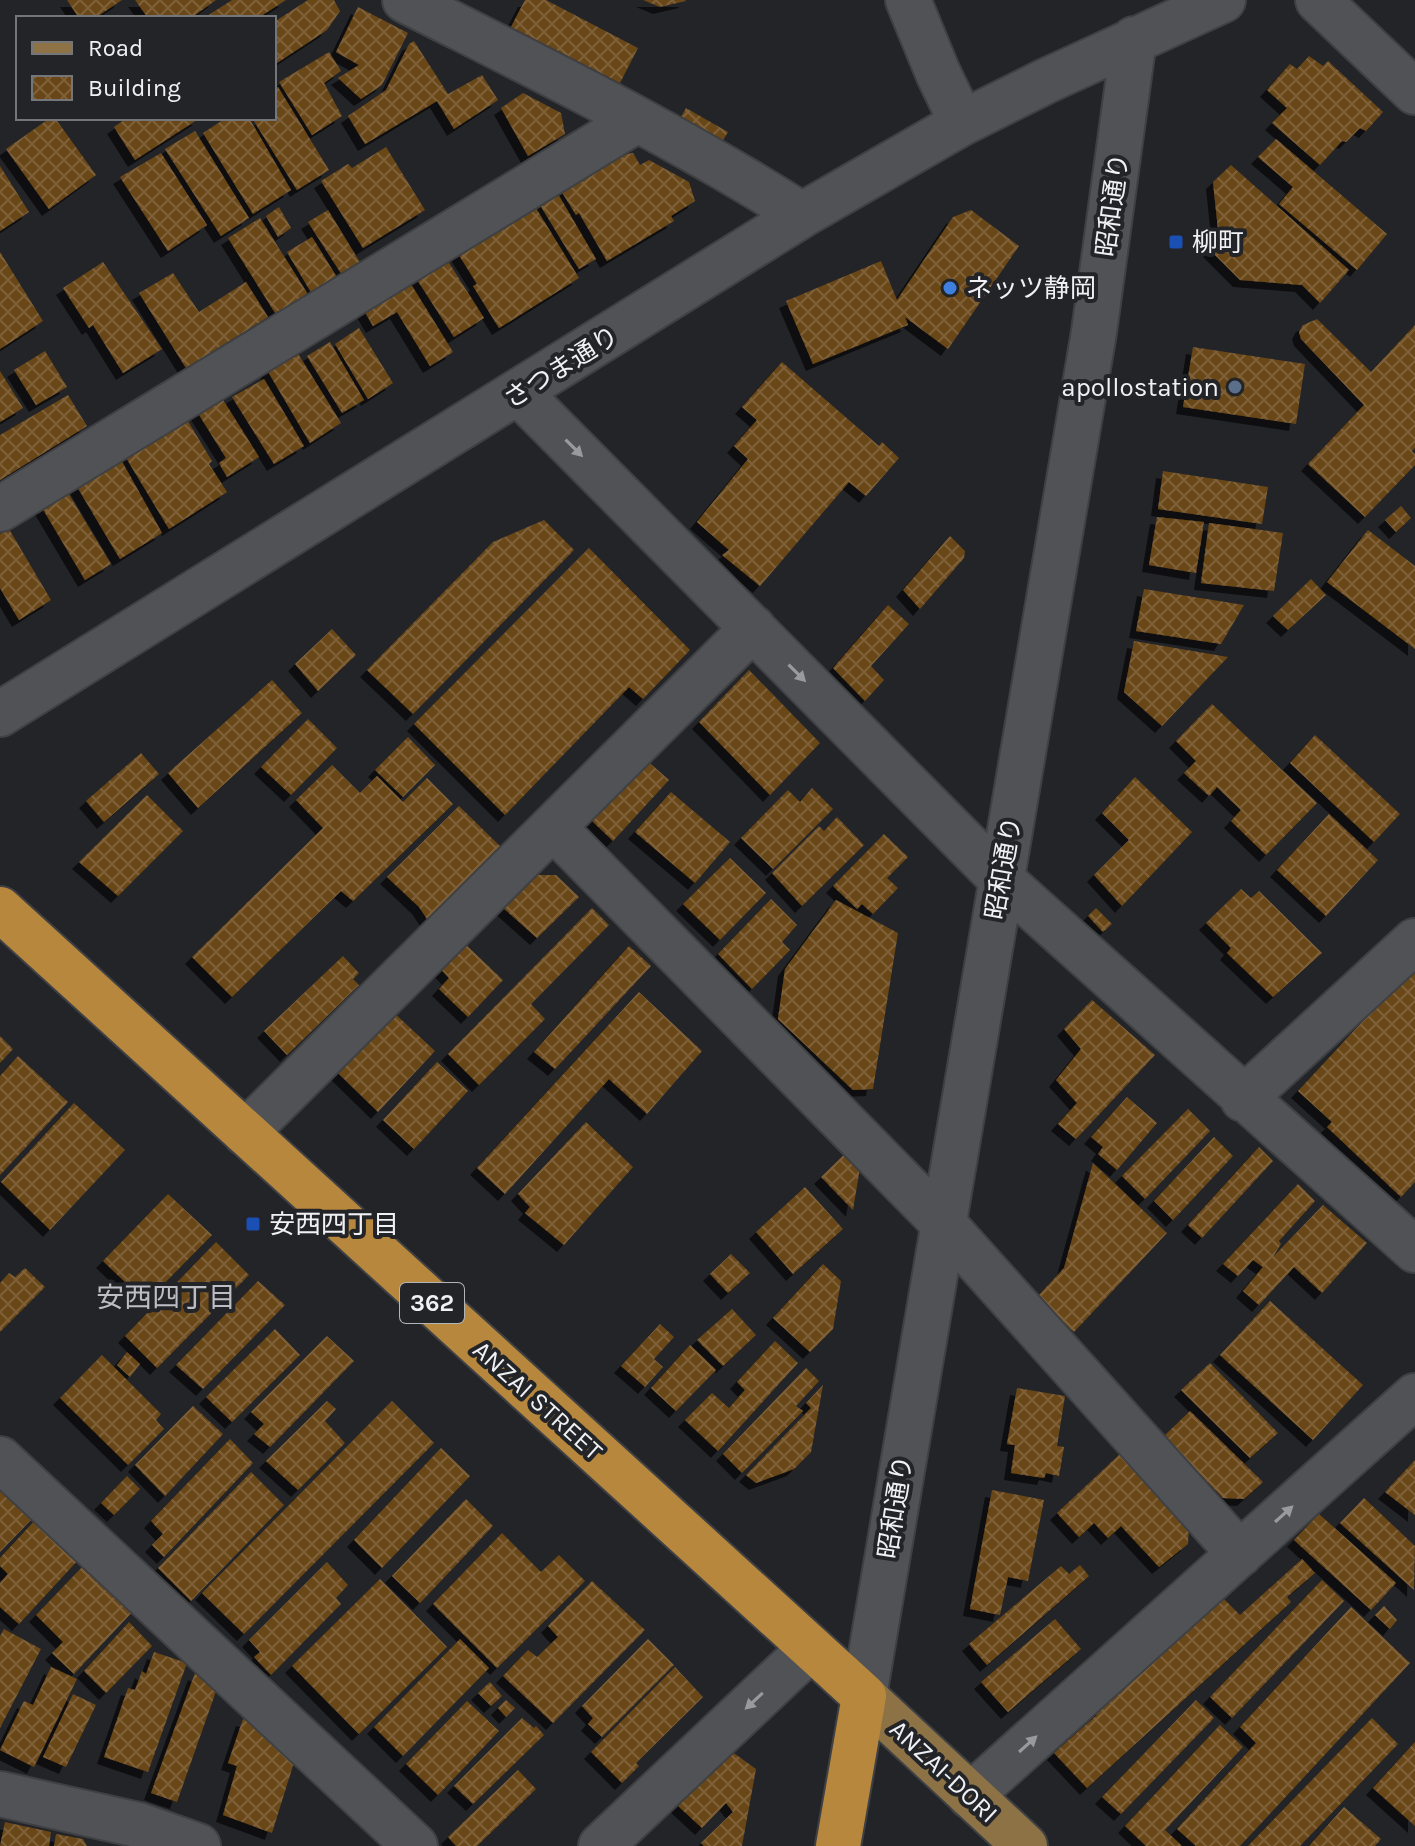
<svg xmlns="http://www.w3.org/2000/svg" width="1415" height="1846" viewBox="0 0 1415 1846" font-family="Karla,'Noto Sans JP',sans-serif">
	<defs>
		<pattern id="building-cross-hatch" width="8" height="8" patternUnits="userSpaceOnUse" patternTransform="scale(2)"><rect width="8" height="8" fill="#694617"/><path d="M0 0l8 8M0 8l8-8" fill="none" stroke="#7f6139"/></pattern>
		<filter id="shadow"><feDropShadow dx="-7" dy="7" stdDeviation="0" flood-color="#0009"/></filter>
	</defs>
	<rect width="100%" height="100%" fill="#232428"/>
	<path fill="url(#building-cross-hatch)" filter="url(#shadow)" d="M67,0H122L95,18H79Z
		M135,0H216L191,18H148Z
		M232,0H286L258,18H204Z
		M308,0H334L340,11L327,30L274,65V22Z
		M525,0H546L638,48L620,83L511,27Z
		M643,0H685L686,1L660,7Z
		M358,7L408,33L382,85L361,99L338,78L359,65L336,52Z
		M414,41L448,94L482,75L498,100L454,129L437,101L365,144L348,116L386,90L409,44Z
		M329,52L341,71L324,83L342,116L312,135L279,82Z
		M1309,56L1323,66L1328,61L1383,112L1366,131L1360,128L1346,142L1342,141L1320,165L1272,123L1287,108L1267,90L1290,64L1297,69Z
		M278,87L329,170L297,190L252,118H274V89Z
		M523,93L561,113L565,134L528,156L501,108Z
		M686,108L728,132L720,145L678,122Z
		M50,118H55L96,175L49,209L6,149Z
		M127,118H200L135,160L114,127Z
		M226,118H249L291,190L253,214L203,133Z
		M195,131L249,218L221,236L165,149Z
		M1276,139L1387,234L1357,270L1279,204L1293,187L1258,157Z
		M386,147L425,210L363,248L321,181L348,164L352,168Z
		M161,153L207,225L168,251L120,177Z
		M633,153L640,165L649,160L689,182L695,201L671,216L674,221L607,261L579,213L576,215L560,189L610,157Z
		M1231,165L1349,270L1320,303L1302,285L1240,280L1205,245L1218,230L1213,182Z
		M0,166L29,212L0,231Z
		M558,194L596,259L579,269L540,205Z
		M534,205L579,278L499,328L473,286L477,284L457,252Z
		M279,207L291,228L278,237L266,216Z
		M328,210L361,264L342,275L308,222Z
		M971,210L1019,246L948,349L905,317L908,325L813,364L786,301L881,261L897,300L953,217Z
		M260,218L309,296L277,316L228,238Z
		M312,237L338,279L312,294L287,252Z
		M0,252L43,321L0,349Z
		M444,255L484,318L454,337L414,275Z
		M103,262L162,349L123,373L93,325L89,328L63,288Z
		M173,273L199,312L246,282L268,317L186,368L139,293Z
		M409,281L453,352L430,366L397,312L373,326L363,309Z
		M1317,319L1371,372L1415,325V448L1412,451L1415,454V465L1365,517L1308,464L1364,405L1301,339L1299,332L1303,325Z
		M359,328L393,383L368,399L335,344Z
		M330,342L364,400L342,413L307,356Z
		M1193,347L1305,364L1296,424L1183,407Z
		M45,351L67,387L36,405L14,370Z
		M297,352L341,423L310,443L267,370Z
		M782,362L879,446L882,442L899,458L866,496L849,482L760,586L722,555L729,550L697,522L748,459L734,446L757,420L742,407Z
		M0,371L23,408L0,422Z
		M264,379L304,446L274,464L232,397Z
		M68,395L87,426L0,480V435Z
		M220,395L259,457L227,477L219,463L226,458L196,410Z
		M186,418L212,461L209,464L227,492L169,529L125,456Z
		M120,458L162,533L120,559L76,485Z
		M1163,471L1268,487L1262,524L1158,509Z
		M67,491L111,564L85,580L41,506Z
		M1401,506L1411,518L1396,532L1385,520Z
		M1157,517L1204,522L1196,573L1149,565Z
		M544,520L574,550L413,714L367,670L493,542Z
		M1209,523L1283,533L1274,591L1201,583Z
		M9,529L51,600L19,620L0,588V534Z
		M1368,530L1415,566V649L1327,582Z
		M950,536L965,551L964,558L920,609L903,590Z
		M589,548L690,650L643,699L629,687L505,815L414,724Z
		M1311,579L1326,595L1288,630L1273,616Z
		M1144,589L1244,605L1221,644L1136,631Z
		M888,605L909,624L871,666L884,680L865,701L833,668Z
		M332,629L356,655L318,691L295,664Z
		M1134,641L1228,657L1162,726L1124,692Z
		M749,670L820,743L770,795L699,722Z
		M272,680L302,713L198,808L168,773Z
		M1212,704L1317,803L1266,855L1231,821L1241,810L1217,787L1209,796L1184,773L1196,761L1176,741Z
		M308,719L337,748L291,795L261,767Z
		M1315,735L1400,814L1374,842L1290,763Z
		M408,737L435,765L403,797L375,770Z
		M141,753L159,774L104,822L86,801Z
		M643,757L669,780L613,841L588,817Z
		M332,765L360,793L377,776L403,802L427,778L453,804L353,901L341,891L232,997L192,957L323,828L296,800Z
		M1135,777L1192,832L1122,906L1094,875L1129,840L1102,813Z
		M812,788L833,809L773,869L741,838L788,790L800,802Z
		M671,792L730,842L695,883L635,832Z
		M147,795L183,831L118,896L79,862Z
		M459,806L503,849L429,922L419,907L387,877Z
		M1329,814L1378,860L1326,916L1277,870Z
		M837,817L864,845L802,906L772,873L819,826L824,831Z
		M884,834L908,857L887,878L898,888L873,914L862,904L857,909L833,886Z
		M730,858L766,893L720,940L683,904Z
		M534,875H556L579,897L537,938L501,906Z
		M1241,889L1251,898L1259,891L1322,953L1273,997L1227,953L1231,948L1206,923Z
		M771,899L797,925L782,942L790,950L752,989L718,954Z
		M836,900L898,933L873,1089L853,1090L778,1019L785,969Z
		M592,908L609,925L531,1004L545,1019L479,1085L448,1054Z
		M1096,908L1112,924L1103,932L1088,916Z
		M464,943L503,980L468,1017L439,989L449,978L439,967Z
		M629,946L651,966L555,1069L534,1052Z
		M343,956L359,973L353,979L359,985L287,1055L264,1031Z
		M1415,965V1182L1401,1197L1327,1127L1332,1122L1298,1091Z
		M639,992L702,1051L647,1114L609,1079L505,1194L477,1168Z
		M1092,1000L1155,1055L1076,1139L1058,1124L1077,1103L1056,1080L1081,1049L1064,1029Z
		M391,1010L435,1051L378,1112L335,1070Z
		M0,1036L13,1049L0,1063Z
		M18,1056L68,1102L0,1175V1076Z
		M437,1062L468,1091L414,1149L383,1120Z
		M1127,1097L1157,1123L1117,1170L1098,1154L1103,1147L1091,1137Z
		M74,1103L125,1150L50,1230L1,1182Z
		M1188,1109L1210,1131L1145,1199L1122,1176Z
		M586,1122L633,1167L564,1245L525,1213L530,1207L518,1194Z
		M1214,1137L1233,1156L1173,1220L1154,1201Z
		M852,1147L862,1156L853,1210L821,1177Z
		M1259,1147L1273,1161L1202,1238L1188,1225Z
		M1093,1163L1167,1233L1074,1332L1037,1297L1064,1268Z
		M1298,1184L1315,1201L1279,1241L1281,1244L1273,1257L1323,1205L1367,1243L1322,1293L1294,1267L1259,1305L1243,1291L1263,1267L1253,1260L1238,1276L1223,1264Z
		M805,1187L843,1229L793,1274L756,1232Z
		M168,1194L212,1235L146,1302L103,1261Z
		M216,1242L249,1275L157,1368L125,1336Z
		M731,1254L750,1273L728,1293L710,1274Z
		M823,1264L841,1281L833,1329L810,1352L773,1318Z
		M25,1268L45,1287L0,1332V1283L9,1273L15,1277Z
		M258,1281L285,1305L203,1389L176,1365Z
		M1270,1301L1363,1385L1313,1440L1220,1355Z
		M732,1309L756,1335L723,1366L697,1340Z
		M660,1324L674,1337L654,1359L663,1367L645,1387L621,1366Z
		M275,1329L300,1355L232,1422L206,1397Z
		M327,1336L354,1361L270,1447L254,1434L264,1424L251,1412Z
		M775,1341L798,1363L718,1451L685,1420L712,1393L729,1408L745,1390L737,1382Z
		M690,1345L716,1370L676,1411L651,1388Z
		M127,1352L140,1364L130,1377L117,1365Z
		M102,1355L161,1414L156,1420L164,1429L128,1465L60,1398Z
		M1210,1363L1278,1433L1250,1458L1181,1390Z
		M806,1368L819,1381L796,1406L803,1411L742,1473L723,1454Z
		M823,1385L811,1452L794,1469L756,1483L746,1475L811,1408L806,1403Z
		M1017,1388L1065,1396L1057,1446L1064,1447L1059,1476L1046,1473L1044,1478L1011,1473L1015,1445L1007,1444Z
		M327,1401L336,1409L325,1421L345,1443L298,1490L266,1461Z
		M392,1401L434,1443L244,1634L202,1593Z
		M193,1406L223,1434L165,1496L135,1465Z
		M1190,1411L1263,1482L1244,1499L1223,1498L1164,1436Z
		M230,1439L253,1463L164,1557L152,1545L163,1534L151,1521Z
		M441,1448L470,1476L382,1568L354,1540Z
		M1121,1453L1189,1527L1188,1544L1159,1567L1121,1526L1108,1538L1094,1523L1079,1537L1057,1513Z
		M1415,1460V1515L1385,1492Z
		M251,1472L284,1505L191,1601L158,1568Z
		M127,1476L140,1489L114,1515L101,1503Z
		M4,1487L33,1518L0,1552V1492Z
		M992,1490L1044,1500L1028,1581L1008,1577L1000,1615L970,1609Z
		M1364,1498L1415,1546L1414,1590L1340,1523Z
		M466,1499L493,1526L420,1603L392,1576Z
		M1319,1514L1396,1583L1371,1610L1294,1540Z
		M37,1518L80,1558L19,1624L0,1607V1583L8,1574L0,1566V1558Z
		M502,1533L541,1572L559,1555L585,1581L497,1668L433,1604Z
		M1302,1559L1315,1573L1287,1597L1291,1602L1087,1788L1054,1753L1097,1715L1093,1710L1220,1595L1240,1615Z
		M87,1562L136,1608L74,1674L52,1653L63,1642L36,1615Z
		M327,1562L348,1585L336,1598L341,1604L271,1675L254,1657L260,1652L249,1640Z
		M1080,1565L1089,1576L987,1665L969,1644L1061,1566L1069,1574Z
		M380,1579L447,1647L359,1734L292,1666Z
		M1322,1580L1344,1601L1232,1718L1210,1697Z
		M592,1581L645,1630L553,1723L503,1676L528,1650L537,1657L558,1637L548,1626Z
		M1384,1606L1397,1620L1390,1629L1375,1615Z
		M1351,1607L1410,1663L1240,1846H1196L1177,1829L1256,1743L1240,1727Z
		M1055,1619L1081,1649L1008,1712L981,1682Z
		M129,1622L152,1646L106,1693L84,1671Z
		M4,1629L41,1649L0,1728V1636Z
		M460,1639L489,1668L403,1756L374,1727Z
		M648,1639L674,1665L602,1737L588,1724L593,1718L582,1706Z
		M154,1652L187,1663L148,1772L104,1757L128,1688L135,1690L142,1671L146,1674Z
		M51,1667L77,1679L34,1767L0,1750L24,1701L33,1705Z
		M675,1667L703,1697L636,1763L639,1766L622,1783L591,1752Z
		M195,1673L219,1683L177,1802L151,1793Z
		M490,1682L502,1696L491,1706L478,1693Z
		M73,1694L96,1705L66,1767L43,1757Z
		M506,1700L515,1708L506,1717L498,1708Z
		M1196,1700L1214,1718L1121,1814L1102,1797Z
		M467,1701L499,1731L438,1795L406,1764Z
		M522,1718L534,1728L536,1726L544,1735L473,1804L454,1786Z
		M1372,1718L1398,1744L1300,1846H1248Z
		M243,1719L265,1726L296,1756L272,1833L223,1815L237,1766L228,1763Z
		M1220,1725L1243,1747L1165,1830L1182,1846H1146L1125,1826Z
		M1415,1742V1826L1373,1788Z
		M731,1751L756,1769L742,1846H704L701,1843L733,1812L726,1803L702,1828L677,1805Z
		M518,1770L536,1789L477,1846H456L448,1837Z
		M1344,1807L1381,1839L1375,1846H1309Z
		M5,1822L51,1832L49,1846H0Z
		M56,1834L83,1839L87,1846H54Z"/>
	<g fill="none" stroke-linecap="round" stroke-linejoin="round">
		<g stroke="#3f4043" stroke-width="48">
			<path id="minor" d="M405,0C539,68 675,134 802,215
				M908,0L938,73L962,123
				M1318,0L1415,92
				M519,393L1001,879L1415,1250
				M0,509L637,120
				M0,714L802,215L962,123L1046,81L1223,0
				M553,827L942,1222L1240,1554
				M1243,1099L1415,941
				M245,1133L753,628
				M0,1459L415,1846
				M864,1696L1094,332L1134,39
				M0,1794L138,1825L198,1846
				M970,1796L1415,1396
				M601,1846L811,1648"/>
		</g>
		<g stroke="#3f4043" stroke-width="48">
			<path id="major" d="M839,1673L1025,1846"/>
		</g>
		<g stroke="#3f4043" stroke-width="48">
			<path id="highway" d="M0,909L864,1696L838,1846"/>
		</g>
		<use href="#minor" stroke="#505256" stroke-width="44"/>
		<use href="#major" stroke="#8d7246" stroke-width="44"/>
		<use href="#highway" stroke="#b6873c" stroke-width="44"/>
	</g>
	<defs><path id="oneway-solid" d="M-6-.8H1V-3.2L6.5 0L1 3.2V.8H-6Z" transform="scale(2)"/></defs>
	<g fill="#989a9d">
		<use href="#oneway-solid" transform="translate(574 448) rotate(45)"/>
		<use href="#oneway-solid" transform="translate(797 673) rotate(45)"/>
		<use href="#oneway-solid" transform="translate(1284 1514) rotate(-42)"/>
		<use href="#oneway-solid" transform="translate(754 1701) rotate(137)"/>
		<use href="#oneway-solid" transform="translate(1028 1744) rotate(-42)"/>
	</g>
	<g fill="#1a4fb4" stroke="#232428" stroke-width="3">
		<rect x="1168" y="234" width="16" height="16" rx="4"/>
		<rect x="245" y="1216" width="16" height="16" rx="4"/>
	</g>
	<circle fill="#3f7fe0" stroke="#232428" stroke-width="3" cx="950" cy="288" r="8"/>
	<circle fill="#5c6f8a" stroke="#232428" stroke-width="3" cx="1235" cy="387" r="8"/>
	<g text-anchor="middle" stroke-width="8" stroke-linejoin="round" paint-order="stroke">
		<rect fill="#232428" stroke="#b2b4b7" stroke-width="2" x="400" y="1283" width="64" height="40" rx="6"/>
		<g font-size="24" font-weight="bold" fill="#f0f1f4">
			<text x="432" y="1311">362</text>
		</g>
		<g font-size="26" fill="#f0f1f4" stroke="#232428">
			<text transform="translate(1112 205) rotate(-82)" y="9">昭和通り</text>
			<text transform="translate(561 367) rotate(-32)" y="9">さつま通り</text>
			<text transform="translate(1003 868) rotate(-80)" y="9">昭和通り</text>
			<text transform="translate(538 1400) rotate(42)" y="9">ANZAI STREET</text>
			<text transform="translate(895 1507) rotate(-81)" y="9">昭和通り</text>
			<text transform="translate(944 1771) rotate(43)" y="9">ANZAI-DORI</text>
		</g>
		<g font-size="26" fill="#f0f1f4" stroke="#232428" text-anchor="start">
			<text x="1192" y="251">柳町</text>
			<text x="966" y="297">ネッツ静岡</text>
			<text x="1219" y="396" text-anchor="end">apollostation</text>
			<text x="269" y="1233">安西四丁目</text>
		</g>
		<g font-size="28" fill="#bcbec3" stroke="#232428">
			<text x="166" y="1307">安西四丁目</text>
		</g>
	</g>
	<rect x="16" y="16" width="260" height="104" fill="#232428" stroke="#75767a" stroke-width="2"/>
	<rect x="32" y="42" width="40" height="12" fill="#8d7246" stroke="#75767a" stroke-width="2"/>
	<text x="88" y="56" font-size="24" fill="#f0f1f4">Road</text>
	<rect x="32" y="76" width="40" height="24" fill="url(#building-cross-hatch)" stroke="#75767a" stroke-width="2"/>
	<text x="88" y="96" font-size="24" fill="#f0f1f4">Building</text>
</svg>
